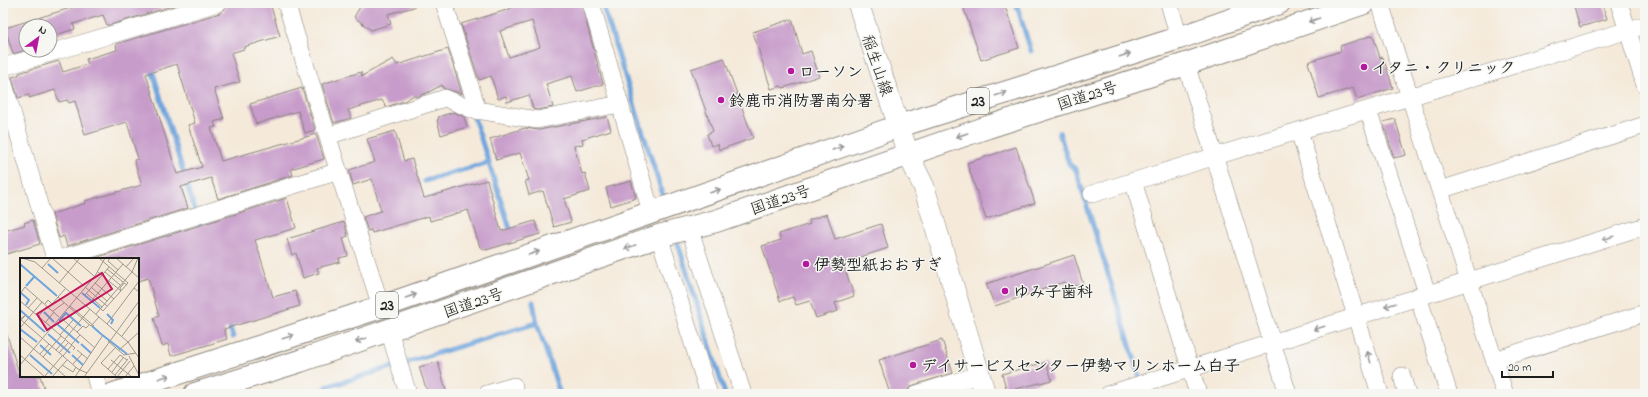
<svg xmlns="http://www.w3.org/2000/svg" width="1648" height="397" viewBox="0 0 1648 397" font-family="'Indie Flower','Klee One',sans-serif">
	<rect width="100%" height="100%" fill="#f6f6f2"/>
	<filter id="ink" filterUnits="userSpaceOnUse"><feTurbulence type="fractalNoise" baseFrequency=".025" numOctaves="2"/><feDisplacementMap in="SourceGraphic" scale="8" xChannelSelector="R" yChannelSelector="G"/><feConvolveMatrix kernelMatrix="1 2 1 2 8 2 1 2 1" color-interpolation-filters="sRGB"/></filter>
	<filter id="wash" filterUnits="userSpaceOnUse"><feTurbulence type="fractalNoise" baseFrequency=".012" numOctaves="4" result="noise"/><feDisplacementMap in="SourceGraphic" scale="16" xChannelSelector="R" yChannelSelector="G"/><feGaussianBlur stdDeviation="0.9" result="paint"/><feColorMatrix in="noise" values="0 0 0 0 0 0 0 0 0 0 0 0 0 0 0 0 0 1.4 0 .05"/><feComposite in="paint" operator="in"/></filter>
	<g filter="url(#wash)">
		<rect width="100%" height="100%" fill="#f5eada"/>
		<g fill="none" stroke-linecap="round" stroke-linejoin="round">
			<path stroke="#6fa5dd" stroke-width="5" d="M602,3L665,202
				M1016,3L1031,51
				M151,66L201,231
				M473,114L512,235
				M1059,132L1069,164L1076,170L1145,394
				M425,181L489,162
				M676,237L725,394
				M533,302L537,323
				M228,321L233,337
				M326,387L537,323L560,394"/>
		</g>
		<g id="blocks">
			<path fill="#c79cca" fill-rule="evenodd" d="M87,3H182L110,25H107L103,15L73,24L75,29L52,36L53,42L50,43V26H26V50L13,54L5,28Z
				M227,3H270L280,36L244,47V49L231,53L240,82L214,89L224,119L214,122L216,127L211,128L221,161L316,134L324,159L291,169L293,175L218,199L211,178L181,187L188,208L67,246L64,236L59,238L52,214L86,203L85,201L142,185L134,160L138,159L127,122L85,135L75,101L69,103L67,100L59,102L55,90L29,98V95L18,98L12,77L19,75V73L59,61L63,72L88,64L86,59L117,50L116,44L220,13L224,10ZM177,64L195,123L188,125L202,167L177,174L146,74Z
				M366,3H414V7L388,14L391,24L371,30L354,17L360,7Z
				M515,3H581L603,84L577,92L572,76L546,84L553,107L537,110L533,109L529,95L507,102L506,96L498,99L491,76L479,80L461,24L510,9V8L516,6ZM532,21L540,47L509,57L500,31Z
				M962,3H1004L1019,48L981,60Z
				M1573,3H1602L1607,19L1580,27Z
				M792,19L802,54L811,51L819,76L783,88L781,86L771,89L753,32Z
				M1373,35L1380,58L1383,57L1393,88L1357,99L1353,88L1319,98L1308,62L1341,51L1340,46Z
				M448,49L462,94L443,88L442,85L427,93L416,97L414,95L404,101L386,107L382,100L348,110L351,118L334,123L322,84L361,72L362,76L393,59L397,65Z
				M724,58L753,138L719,150L718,144L711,146L707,134L713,131L691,69Z
				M302,88L315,130L305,133L298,111L256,124L250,104Z
				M454,112L464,117L467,127L441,135L437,120L439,119L438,117Z
				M607,117L611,130L582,139L583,144L574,146L582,174L585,173L590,191L564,199L571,222L554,227L543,191L529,195L525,181L529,180L520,153L496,160L490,139L525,128L539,130Z
				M1395,119L1406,155L1394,158L1383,122Z
				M395,131L404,161L412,159L424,198L487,180L501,231L535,221L540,234L486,250L480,247L468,210L430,221L429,216L372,233L371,230L368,231L363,217L381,211L372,179L353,185L349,170L375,162L367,139Z
				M1016,147L1035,203L986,219L967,163Z
				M631,181L636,198L611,206L606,188Z
				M287,198L296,228L255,240L273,297L295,291L300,306L224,329L227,339L171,356L168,344L162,346L154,318L159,316L148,278L138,281V259H92Z
				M827,214L835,239L881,224L888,248L843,263L854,296L835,303L838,311L816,318L810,301L796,305L793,297L780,301L762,246L781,240L779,234L810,224L809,220Z
				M33,220L40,244L3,255V231L25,225L24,223Z
				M344,222L348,236L343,238L348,256L339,258L340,262L317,268L319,273L303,278L296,253L292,255L287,239Z
				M1074,255L1083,284L1066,288L1064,282L995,306L986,284Z
				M6,332L20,376H40L46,394H3V333Z
				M942,340L953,373L914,385L909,388L907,394H890L879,360Z
				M438,362L447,394H428L419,367Z
				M1046,362L1052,380L1007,391L1002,374Z"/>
		</g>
	</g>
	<g filter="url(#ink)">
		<use href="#blocks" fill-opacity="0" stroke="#88837b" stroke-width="1"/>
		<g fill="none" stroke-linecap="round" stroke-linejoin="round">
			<g stroke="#88837b" stroke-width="18">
				<path id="minor" d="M286,3L381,307
					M444,3L478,111
					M591,3L651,212
					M1169,3L1179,38
					M1380,3L1505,394
					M1619,3L1645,85
					M1186,64L1288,394
					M3,67L217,3
					M3,81L55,259
					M1368,110L1427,293
					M1299,131L1380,394
					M328,136L445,98L471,109L537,120L620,104
					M1133,181L1198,394
					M1440,190L1645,125
					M1092,194L1645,25
					M689,227L743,394
					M659,236L709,394
					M59,259L339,171
					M1418,296L1449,394
					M389,330L408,394
					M1494,360L1645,313
					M95,376L100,394
					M1402,376L1407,394
					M487,394L514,386
					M917,394L979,375
					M1109,394L1645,226"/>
			</g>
			<g stroke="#88837b" stroke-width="22">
				<path id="major" d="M858,3L908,154L924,187L985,394"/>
			</g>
			<g stroke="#88837b" stroke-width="24">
				<path id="highway" d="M114,394L381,307L899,126L1179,38L1279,3
					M195,394L300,361L659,236L716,221L988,127L1186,64L1364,3"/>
			</g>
			<use href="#minor" stroke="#fff" stroke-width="17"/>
			<use href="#major" stroke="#fff" stroke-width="21"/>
			<use href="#highway" stroke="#fff" stroke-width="22"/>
		</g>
		<defs><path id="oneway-shaft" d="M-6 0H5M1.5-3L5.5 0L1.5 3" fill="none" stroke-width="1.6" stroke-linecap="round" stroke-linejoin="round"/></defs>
		<g stroke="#999">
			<use href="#oneway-shaft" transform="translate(1314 20) rotate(161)"/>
			<use href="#oneway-shaft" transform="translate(1125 55) rotate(-18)"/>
			<use href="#oneway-shaft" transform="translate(1001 94) rotate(-18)"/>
			<use href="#oneway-shaft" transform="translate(962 135) rotate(161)"/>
			<use href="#oneway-shaft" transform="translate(838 148) rotate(-20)"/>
			<use href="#oneway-shaft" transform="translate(715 191) rotate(-19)"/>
			<use href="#oneway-shaft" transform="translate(1608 238) rotate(163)"/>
			<use href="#oneway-shaft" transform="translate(630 247) rotate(160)"/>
			<use href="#oneway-shaft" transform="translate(534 253) rotate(-19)"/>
			<use href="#oneway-shaft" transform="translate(411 296) rotate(-19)"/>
			<use href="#oneway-shaft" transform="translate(1390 305) rotate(162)"/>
			<use href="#oneway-shaft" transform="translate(1319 328) rotate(163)"/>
			<use href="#oneway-shaft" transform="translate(288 337) rotate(-18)"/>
			<use href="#oneway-shaft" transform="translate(361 340) rotate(161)"/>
			<use href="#oneway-shaft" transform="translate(1369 357) rotate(-107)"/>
			<use href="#oneway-shaft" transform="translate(164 377) rotate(-18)"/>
		</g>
	</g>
	<g fill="#b5179e" stroke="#f6f6f2" stroke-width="1.5">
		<circle cx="1364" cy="67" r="4"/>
		<circle cx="791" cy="71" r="4"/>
		<circle cx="721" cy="100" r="4"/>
		<circle cx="806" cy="264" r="4"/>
		<circle cx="1005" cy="291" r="4"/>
		<circle cx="913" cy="365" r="4"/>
	</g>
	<g text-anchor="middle" stroke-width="3" stroke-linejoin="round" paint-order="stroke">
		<g fill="#f6f6f2" stroke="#5d5d5c" stroke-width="1">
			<rect x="967" y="88" width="22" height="26" rx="3"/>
			<rect x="376" y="292" width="22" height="26" rx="3"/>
		</g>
		<g font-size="15" font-weight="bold" fill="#1c1c1c">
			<text x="978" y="106">23</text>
			<text x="387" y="310">23</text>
		</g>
		<g font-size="16" fill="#1c1c1c" stroke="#f6f6f2">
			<text transform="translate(878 65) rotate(71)" y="6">稲生山線</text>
			<text transform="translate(1087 95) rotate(-18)" y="6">国道23号</text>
			<text transform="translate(780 199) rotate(-19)" y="6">国道23号</text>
			<text transform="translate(473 302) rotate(-19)" y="6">国道23号</text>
		</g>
		<g font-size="16" font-weight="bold" fill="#1c1c1c" stroke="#f6f6f2" text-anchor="start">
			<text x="1372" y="73">イタニ・クリニック</text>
			<text x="799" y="77">ローソン</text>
			<text x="729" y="106">鈴鹿市消防署南分署</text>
			<text x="814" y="270">伊勢型紙おおすぎ</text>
			<text x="1013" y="297">ゆみ子歯科</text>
			<text x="921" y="371">デイサービスセンター伊勢マリンホーム白子</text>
		</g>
	</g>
	<g transform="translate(20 258)">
		<rect width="119" height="119" fill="#f5eada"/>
		<path fill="none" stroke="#6fa5dd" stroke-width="2" d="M0,6L37,38M28,6L38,15M6,28L14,19M1,35L9,42L6,47M62,35L80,50M0,52L25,74M24,54L34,64M87,56L93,62L91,66M39,63L46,55L61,68M37,66L59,85M72,68L81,76M0,71L17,84M28,76L50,95M81,76L107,96M61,86L71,95M20,87L31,97M10,97L32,116M52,97L63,107"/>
		<path fill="none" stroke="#9e988e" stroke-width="1" d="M2,0L15,4L108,84L119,74M32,0L64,28M53,0L74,18M79,0L108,25L83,53L80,50M90,0L88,3L98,12M96,0L119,20M106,9L114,0M22,10L31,0M87,11L103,24M78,14L101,33M85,14L100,27M119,23L114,30L119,34M39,25L60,0M75,25L94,41M65,29L87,48M71,29L87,43M101,32L100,30L104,25L107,27M66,35L82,49M0,36L5,29L39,59M65,37L89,9M38,39L48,48M0,43L31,69M25,46L28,42L32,46L45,31M50,48L74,68M67,48L103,6M49,49L71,68L79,59M8,50L17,40M33,53L44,45M76,56L112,14L118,0M18,59L27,48M40,59L75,90M0,61L58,111L67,115M0,61L6,57L1,62M25,65L34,54M87,66L114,30M0,70L22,44M32,70L55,90L53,92M57,74L63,68L66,70L69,67M40,77L53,62M102,78L119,55M0,79L46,119M45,81L70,51M88,83L104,97L116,95M51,87L60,77M96,89L81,105L97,119M36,92L45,82M57,92L68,101M99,92L108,84L119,100M39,95L48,85M20,96L29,86M0,97L25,119M43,98L52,87M109,98L119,117M23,99L41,78M91,102L112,119M53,106L62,96M0,107L75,18L85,0M42,107L53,114L56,109M88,111L100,97L107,102M92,114L103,100M95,117L108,101M25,118L42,98M32,119L47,102M55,119L83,77M64,119L119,43M97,119L110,103M105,119L114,108"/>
		<path fill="#c2185b" fill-opacity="0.15" stroke="#c2185b" stroke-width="2" d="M82,15L92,31L27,72L17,56Z"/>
		<rect width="119" height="119" fill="none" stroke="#1c1c1c" stroke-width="2"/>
	</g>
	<rect width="1648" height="397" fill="none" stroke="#f6f6f2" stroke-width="16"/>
	<g transform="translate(38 38) rotate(32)"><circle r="19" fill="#f6f6f2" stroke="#9f9f9c"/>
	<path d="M0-3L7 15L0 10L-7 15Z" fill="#b5179e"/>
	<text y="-6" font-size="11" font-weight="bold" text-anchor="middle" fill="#1c1c1c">N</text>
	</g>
	<path d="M1502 371v6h51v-6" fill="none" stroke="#1c1c1c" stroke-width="2"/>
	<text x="1508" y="371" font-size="12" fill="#1c1c1c" stroke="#f6f6f2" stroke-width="3" paint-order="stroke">20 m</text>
</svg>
